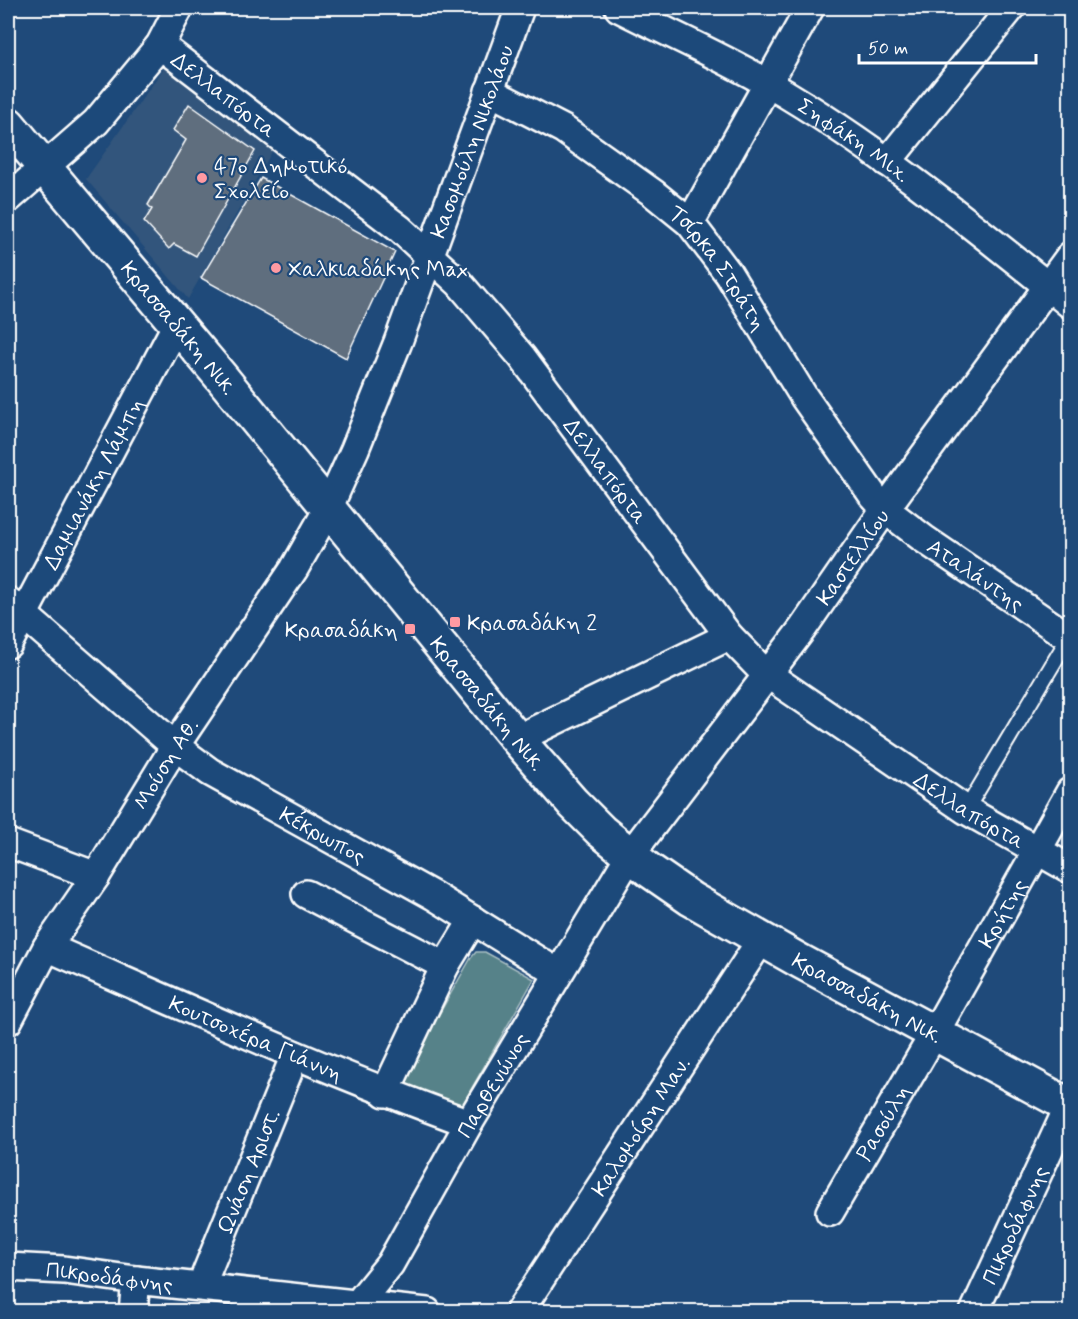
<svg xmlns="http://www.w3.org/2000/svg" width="1078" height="1319" viewBox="0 0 1078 1319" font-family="Mynerve,sans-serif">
	<rect width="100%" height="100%" fill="#1f4a7a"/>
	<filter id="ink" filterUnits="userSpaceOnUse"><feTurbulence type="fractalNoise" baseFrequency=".0167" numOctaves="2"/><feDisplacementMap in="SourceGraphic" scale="12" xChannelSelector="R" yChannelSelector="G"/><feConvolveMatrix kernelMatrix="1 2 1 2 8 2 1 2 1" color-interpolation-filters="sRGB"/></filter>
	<g filter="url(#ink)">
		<path fill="#32557b" d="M164,68L274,148L188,299L86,179Z"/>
		<path fill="#578289" stroke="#abc0c4" stroke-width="1.5" d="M476,952H485L534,979L461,1107L404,1085L406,1076L425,1039L471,958Z"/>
		<path fill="#5e6e7e" stroke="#fff" stroke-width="1.5" d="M189,104L255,151L196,256L174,244L169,249L144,222L152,209L148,205L186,140L173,130Z
			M261,178L395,252L346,358L201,278Z"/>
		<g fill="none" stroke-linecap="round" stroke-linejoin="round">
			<g stroke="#fff" stroke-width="18">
				<path id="service" d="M966,810L1069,637"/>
			</g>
			<g stroke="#fff" stroke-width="32">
				<g id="minor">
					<path id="s1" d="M619,8C668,33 721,56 769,84C876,146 974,227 1070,304"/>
					<path id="s2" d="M160,45L400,229L459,283L522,357L729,636L759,667L783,685L966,810L1070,869"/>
					<path id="s3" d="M489,91L563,129L653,193L690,223L728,273L804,397L874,497L885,509L924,539L1070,638"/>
					<path d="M887,162L1011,8"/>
					<path d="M8,199L96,122L160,45L179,8"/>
					<path d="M690,223L810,8"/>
					<path id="s4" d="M8,601L175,746L210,772L434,896L558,973"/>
					<path id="s5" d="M8,644L177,324"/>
					<path d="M517,739L729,636"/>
					<path d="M8,843L96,876"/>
					<path d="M306,894L445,966"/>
					<path id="s6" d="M47,947C187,1008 325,1071 469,1123"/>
					<path id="s7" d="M8,1021L47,947L96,876L175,746L294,569L328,509L355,449L398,342L520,8"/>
					<path d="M385,1093L445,966L473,920"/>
					<path id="s8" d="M830,1212L934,1034L1070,792"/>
					<path id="s9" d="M8,1267L64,1270L136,1280L427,1312"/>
					<path id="s10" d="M201,1286L295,1055"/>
					<path d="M133,1312L136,1280"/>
					<path id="s11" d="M351,1312L390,1264L469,1123L630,855L803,628L885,509L1070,256"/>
					<path id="s12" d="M519,1312L761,940"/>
					<path id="s13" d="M974,1312L1069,1106"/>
				</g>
			</g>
			<g stroke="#fff" stroke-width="38">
				<g id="tertiary">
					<path id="s14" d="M8,124L222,378L517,739L573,803L601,831L649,870L691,899L800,961L1070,1106"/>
				</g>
			</g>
			<use href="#service" stroke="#1f4a7a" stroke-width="14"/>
			<use href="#minor" stroke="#1f4a7a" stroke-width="27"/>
			<use href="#tertiary" stroke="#1f4a7a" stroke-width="33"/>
		</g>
	</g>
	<g fill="#ff9aa2" stroke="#1f4a7a" stroke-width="2">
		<circle cx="202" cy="178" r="6"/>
		<circle cx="276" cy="268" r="6"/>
		<rect x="449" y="616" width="12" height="12" rx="3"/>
		<rect x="404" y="623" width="12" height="12" rx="3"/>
	</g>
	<g text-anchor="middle" stroke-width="4.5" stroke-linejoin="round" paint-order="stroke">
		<g font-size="22" fill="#fff" stroke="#1f4a7a">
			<text dy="8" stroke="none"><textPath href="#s2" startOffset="81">Δελλαπόρτα</textPath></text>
			<text dy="8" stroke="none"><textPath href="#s7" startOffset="999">Κασομούλη Νικολάου</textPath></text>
			<text dy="8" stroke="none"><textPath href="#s1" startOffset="270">Σηφάκη Μιχ.</textPath></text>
			<text dy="8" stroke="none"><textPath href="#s3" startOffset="294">Τσίρκα Στράτη</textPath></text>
			<text dy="8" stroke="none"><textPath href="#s14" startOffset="266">Κρασσαδάκη Νικ.</textPath></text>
			<text dy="8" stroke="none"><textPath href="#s2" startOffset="621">Δελλαπόρτα</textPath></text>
			<text dy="8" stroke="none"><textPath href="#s5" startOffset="182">Δαμιανάκη Λάμπη</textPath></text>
			<text dy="8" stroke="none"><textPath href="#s11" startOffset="908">Καστελλίου</textPath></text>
			<text dy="8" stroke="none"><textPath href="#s3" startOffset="700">Αταλάντης</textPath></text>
			<text dy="8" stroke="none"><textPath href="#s14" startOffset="752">Κρασσαδάκη Νικ.</textPath></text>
			<text dy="8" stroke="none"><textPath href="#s7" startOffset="302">Μούση Αθ.</textPath></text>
			<text dy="8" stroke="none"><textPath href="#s2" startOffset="1125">Δελλαπόρτα</textPath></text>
			<text dy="8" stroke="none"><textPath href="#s4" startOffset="394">Κέκρωπος</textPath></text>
			<text dy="8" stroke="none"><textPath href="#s8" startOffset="345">Κρήτης</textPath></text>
			<text dy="8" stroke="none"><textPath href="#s14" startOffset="1238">Κρασσαδάκη Νικ.</textPath></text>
			<text dy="8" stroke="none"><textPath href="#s6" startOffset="228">Κουτσοχέρα Γιάννη</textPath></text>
			<text dy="8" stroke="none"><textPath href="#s11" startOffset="268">Παρθενώνος</textPath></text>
			<text dy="8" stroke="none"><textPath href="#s8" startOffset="104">Ρασούλη</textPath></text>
			<text dy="8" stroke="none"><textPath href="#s12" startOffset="222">Καλομοίρη Μαν.</textPath></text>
			<text dy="8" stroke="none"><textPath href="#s10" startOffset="124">Ωνάση Αριστ.</textPath></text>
			<text dy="8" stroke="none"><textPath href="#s13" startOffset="96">Πικροδάφνης</textPath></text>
			<text dy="8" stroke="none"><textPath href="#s9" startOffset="102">Πικροδάφνης</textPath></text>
		</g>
		<g font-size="22" fill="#fff" stroke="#1f4a7a" text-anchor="start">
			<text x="214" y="173">47ο Δημοτικό<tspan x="214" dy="25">Σχολείο</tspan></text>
			<text x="288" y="276">Χαλκιαδάκης Max</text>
			<text x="467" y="630">Κρασαδάκη 2</text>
			<text x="398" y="637" text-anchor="end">Κρασαδάκη</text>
		</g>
	</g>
	<rect width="1078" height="1319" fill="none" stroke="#1f4a7a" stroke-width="30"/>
	<rect x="15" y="15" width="1048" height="1289" fill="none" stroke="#fff" stroke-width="2" filter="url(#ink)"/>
	<path d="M859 54v9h177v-9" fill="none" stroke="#ffffff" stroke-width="3"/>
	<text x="868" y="54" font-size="18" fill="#ffffff" stroke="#1f4a7a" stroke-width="4.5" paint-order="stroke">50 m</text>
</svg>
